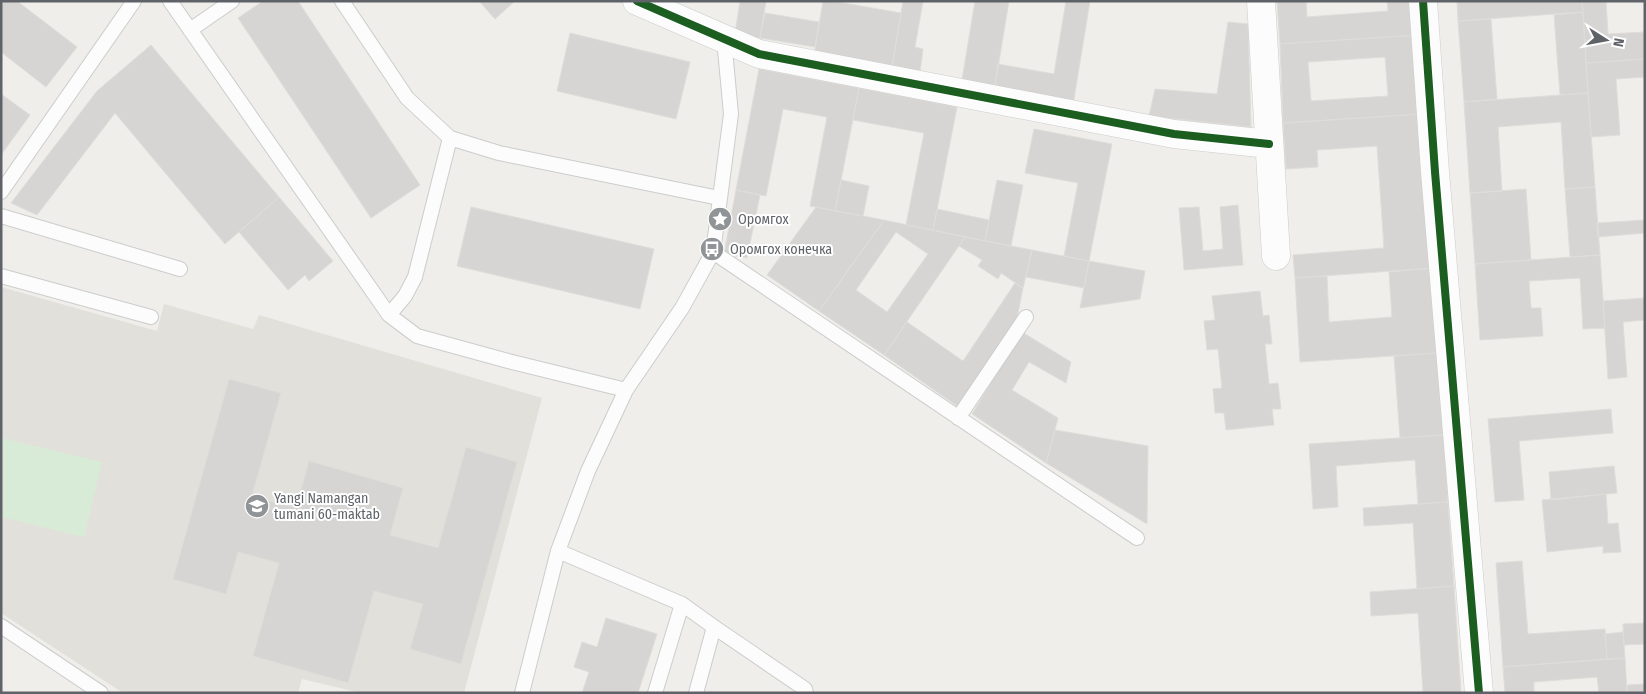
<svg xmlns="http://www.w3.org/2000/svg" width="1646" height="694" viewBox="0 0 1646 694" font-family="'Fira Sans Condensed',sans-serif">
	<rect width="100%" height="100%" fill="#efeeea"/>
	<path fill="#e2e0da" d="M1,287L157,331L164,304L253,329L259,315L542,398L464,693H361L302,679L298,693H123L1,613Z"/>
	<path fill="#d8ebd6" d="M1,438L102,462L84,537L1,517Z"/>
	<path fill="#d6d5d3" stroke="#deddd9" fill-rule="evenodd" d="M1,1H17L77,47L46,87L1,52Z
		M263,1H298L420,185L371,218L238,18Z
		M479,1H515L495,19Z
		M740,1H766L760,38L735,33Z
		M823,1H832L901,13L892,68L814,55Z
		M903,1H923L915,47L923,49L920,72L892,68Z
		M975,1H1009L994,92L961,86Z
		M1066,1H1090L1073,105L994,92L998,64L1054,74Z
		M1277,1H1306L1307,17L1388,11L1387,1H1415L1417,35L1280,44Z
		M1457,1H1582L1583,12L1458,21Z
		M1582,1H1606L1608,34L1645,32V59L1586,63Z
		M1583,12L1588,93L1560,95L1554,15Z
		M765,13L819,22L815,47L760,38Z
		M1491,19L1497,99L1464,102L1458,21Z
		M1228,22L1248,24L1251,127L1149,116L1155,89L1217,94Z
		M570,33L690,62L676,119L557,91Z
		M1417,35L1422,114L1283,123L1280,44ZM1385,57L1388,96L1311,101L1308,62Z
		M151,45L279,197L225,244L115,113L37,215L11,203L97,91Z
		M1645,59V77L1616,79L1620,135L1591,137L1586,63Z
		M759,69L859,88L835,211L810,206L827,117L783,109L766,196L736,190Z
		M859,88L957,107L933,230L906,225L924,133L853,120Z
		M1588,93L1595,187L1565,189L1561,122L1498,127L1502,191L1470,193L1464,102Z
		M1,94L30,115L1,155Z
		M1422,114L1433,268L1295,278L1293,255L1384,248L1377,146L1317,150L1318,167L1286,169L1283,123Z
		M1034,129L1112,144L1089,261L1064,256L1078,183L1025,173Z
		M841,180L869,186L863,216L835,211Z
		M997,180L1023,185L1011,246L985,241Z
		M1595,187L1600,255L1570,257L1565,189Z
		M1526,189L1531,260L1475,264L1470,193Z
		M736,190L760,195L747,258L724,254Z
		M279,197L333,261L309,281L305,275L288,290L239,232Z
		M1238,205L1243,265L1184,270L1179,208L1199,207L1203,251L1223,249L1220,207Z
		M471,207L654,249L640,309L457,266Z
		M816,207L884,220L819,311L767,275Z
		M937,209L989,220L985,241L933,230Z
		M884,220L965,237L884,355L819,311ZM896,232L928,254L887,312L856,290Z
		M1645,220V233L1598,237L1597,223Z
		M965,237L1032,250L1023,288L1001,273L998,279L978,266L982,260L959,246Z
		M1032,250L1089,261L1084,288L1026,277Z
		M1600,255L1605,328L1583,329L1580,278L1529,281L1531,308H1541L1543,336L1480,340L1475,264Z
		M1089,261L1145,271L1140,299L1080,308Z
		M1433,268L1438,353L1300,362L1295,278L1327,276L1329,322L1392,317L1389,272Z
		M1015,283L1023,288L1016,323L960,408L884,355L907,322L963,361Z
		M1260,291L1263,316L1269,315L1272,344H1265L1269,384L1278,383L1281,409H1272L1274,425L1226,430L1224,413H1215L1213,389L1222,388L1218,349L1207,350L1204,321L1215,320L1212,296Z
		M1645,298V320L1623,322L1627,377L1608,379L1603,301Z
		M1022,332L1071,362L1066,383L1029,362L1012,390L1058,418L1046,463L972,414Z
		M1438,353L1444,435L1400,438L1394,356Z
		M229,379L281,393L252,496L296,508L309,461L403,488L390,535L438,548L466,447L517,462L461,664L410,649L423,604L374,591L348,683L253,656L279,563L238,552L226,594L173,579Z
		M1611,409L1613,433L1519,441L1524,500L1495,502L1488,419Z
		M1055,430L1148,446L1147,524L1046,463Z
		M1444,435L1448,502L1418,504L1415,460L1336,466L1338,507L1313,509L1309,444Z
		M1614,466L1617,493L1551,500L1549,472Z
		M1606,494L1608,524L1618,523L1621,552L1603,553V546L1547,552L1542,500Z
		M1448,502L1454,586L1417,589L1413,523L1364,526L1363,508Z
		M1522,561L1528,634L1605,629L1607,659L1503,667L1496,563Z
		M1454,586L1461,693H1423L1418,613L1371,616L1370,592Z
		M606,618L657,634L638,693H582L589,672L574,667L582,642L597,647Z
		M1645,623V644L1624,645L1623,624Z
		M1623,632L1625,658L1607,659L1605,634Z
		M1625,658L1627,693H1599L1597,677L1534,682V693H1505L1503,667Z
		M1645,684V693H1627V685Z"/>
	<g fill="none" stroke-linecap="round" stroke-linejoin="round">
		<g stroke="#cbcccc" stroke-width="16">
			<path id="service" d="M170,1L389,315L417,336L508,361L626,390
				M342,1L407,98L450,138L499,153L719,198
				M190,30L232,1
				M1,192L134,1
				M1,216L180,269
				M713,252L1137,538
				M1,276L151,317
				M389,315L405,296L415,277L450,138
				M958,418L1026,317
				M558,551L682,604L714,627L805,689L806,693
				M1,626L101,693
				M522,693L558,551L588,471L626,390L682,308L713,252L731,114L724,39
				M655,693L682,604
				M696,693L714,627"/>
		</g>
		<g stroke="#cbcccc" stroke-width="29">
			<path id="minor" d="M637,1L759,54L1174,134L1269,144
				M1261,1L1276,256"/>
		</g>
		<g stroke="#cbcccc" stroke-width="29">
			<path id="tertiary" d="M1423,1L1435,172L1479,693"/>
		</g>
		<use href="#service" stroke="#fdfcfc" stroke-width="14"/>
		<use href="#minor" stroke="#fdfcfc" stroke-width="28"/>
		<use href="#tertiary" stroke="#fdfcfc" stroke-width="28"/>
		<g stroke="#fff" stroke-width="11">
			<path id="cycleway" d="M637,1L759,54L1174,134L1269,144
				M1423,1L1435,172L1479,693"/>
		</g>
		<use href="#cycleway" stroke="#1b5e20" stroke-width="8"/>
	</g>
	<defs>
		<g id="sight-disc" transform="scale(1.25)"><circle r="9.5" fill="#919496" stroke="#fff"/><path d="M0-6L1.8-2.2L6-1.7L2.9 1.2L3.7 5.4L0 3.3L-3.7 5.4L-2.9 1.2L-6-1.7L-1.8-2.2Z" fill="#fff"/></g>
		<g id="bus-disc" transform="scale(1.25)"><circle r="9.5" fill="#919496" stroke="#fff"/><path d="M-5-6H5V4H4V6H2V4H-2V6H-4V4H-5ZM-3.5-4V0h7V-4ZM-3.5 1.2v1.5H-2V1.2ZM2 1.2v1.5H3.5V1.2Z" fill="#fff"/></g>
		<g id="school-disc" transform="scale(1.25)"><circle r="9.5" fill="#919496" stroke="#fff"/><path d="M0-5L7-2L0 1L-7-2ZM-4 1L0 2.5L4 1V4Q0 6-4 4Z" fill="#fff"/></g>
	</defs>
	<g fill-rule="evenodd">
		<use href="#sight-disc" x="720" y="219"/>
		<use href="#bus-disc" x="712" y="249"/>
		<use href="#school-disc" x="257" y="506"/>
	</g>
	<g text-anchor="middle" stroke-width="4" stroke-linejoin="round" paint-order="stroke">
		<g font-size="14" fill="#5f6368" stroke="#fff" text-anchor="start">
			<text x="738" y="224">Оромгох</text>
			<text x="730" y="254">Оромгох конечка</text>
			<text x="274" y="503">Yangi Namangan<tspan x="274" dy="16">tumani 60-maktab</tspan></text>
		</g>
	</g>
	<rect width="1646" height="694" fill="none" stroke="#5f6368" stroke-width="5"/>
	<g transform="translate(1606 40) rotate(101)" stroke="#ffffff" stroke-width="4" paint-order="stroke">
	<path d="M0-4L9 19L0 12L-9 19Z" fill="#5f6368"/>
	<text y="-8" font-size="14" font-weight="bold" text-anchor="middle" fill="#5f6368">N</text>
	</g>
</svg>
